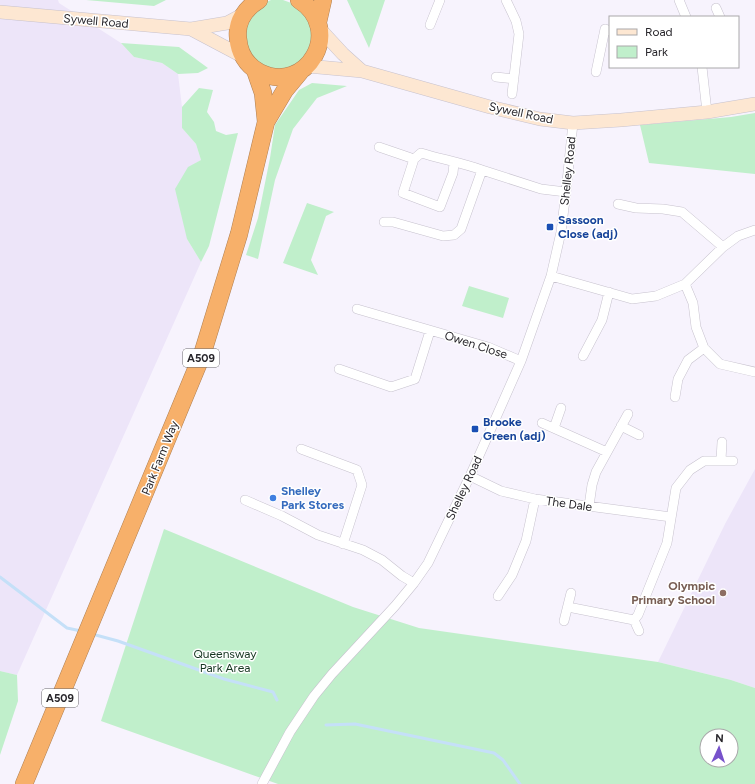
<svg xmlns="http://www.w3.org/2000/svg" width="755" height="784" viewBox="0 0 755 784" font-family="Figtree,sans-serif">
	<rect width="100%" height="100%" fill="#f7f3fd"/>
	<path fill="#ede5f9" d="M0,0H58L59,3L121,43L134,57L162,63L178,74L182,107V128L196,144L201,160L188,168L187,239L201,262L17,675L0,671Z
		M755,469V688L731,680L658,662L725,524Z"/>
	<path fill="#c0efcb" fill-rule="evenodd" d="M86,0H166L154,6Z
		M271,0H283L294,4L304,10L314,31L309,54L292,69L268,70L249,57L244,23L260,5Z
		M347,0H385L369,48Z
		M121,43L179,47L208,68L198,73L178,74L162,63L134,57Z
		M312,83L347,86L317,98L293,129L275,180L258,259L246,255L258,218L270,158L275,125L299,90Z
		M199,88L213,90L207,112L214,122L216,131L226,135L238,133L209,246L201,262L187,239L175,189L188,167L201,160L196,144L182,128V107Z
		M755,113V174L649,163L640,125L731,117Z
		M307,203L334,212L326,216L311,260L318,275L283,263Z
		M469,286L509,298L503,318L462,306Z
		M164,529L353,607L419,628L658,662L731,680L755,688V784H278L101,721ZM707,736H731V760H707Z
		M0,671L17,675L18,701L0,755Z"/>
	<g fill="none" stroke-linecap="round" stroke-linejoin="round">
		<path stroke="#c5e0f8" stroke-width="3" d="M0,577L67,628L81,631
			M92,634L118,641L224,679L273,692L277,700
			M326,725L355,724L494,753L503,760L520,784"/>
		<g stroke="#c7c2ce" stroke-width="10">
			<path id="street" d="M506,0L516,21L519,34L512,94
				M679,0L686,17
				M716,8L720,17
				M430,25L440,0
				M702,67L707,112
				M596,72L605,29L610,31
				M496,77L514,79
				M379,147L414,159
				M454,163L453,173L440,207L403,193L414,159L421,153C441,159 462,163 482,170
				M618,204L636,208L663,209L682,212L723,247
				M384,222H393L443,236L454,235L461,229L482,170L541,189L566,192
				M551,276L632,299L656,296L685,284L723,247L738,236L755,230
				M685,284L693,303L696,327L704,348L720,364L755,372
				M357,309L488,347L521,361
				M583,356L602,320L609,292
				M339,369L391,387L415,379L430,331
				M675,397L678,379L688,360L704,348
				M542,423L607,452
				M621,426L639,435
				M554,428L561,408
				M301,449L357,470L362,485L343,544
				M721,460L722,442
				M470,476L501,491L535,499L671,517
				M245,500L282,516L318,535L363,550L382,560L402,576L414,583
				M589,506L592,485L596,472L628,414
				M498,596L512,575L526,541L535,499
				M568,607L634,620L638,615L667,543L676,488L690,470L704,461H733
				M634,620L639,631
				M564,621L571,593
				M262,784L290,732L314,696L332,674L395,606L414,583L428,563L470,476L521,361L551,276L561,232L566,192L573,123"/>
		</g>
		<g stroke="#c7c2ce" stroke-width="14">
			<path id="secondary" d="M0,12L191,29L227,23L244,14
				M319,28L343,54L362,71
				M191,29L242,56
				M307,66L362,71L490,107L540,119L573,123L621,120L707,112L755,104"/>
		</g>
		<g stroke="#af8054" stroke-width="18">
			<path id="highway" d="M259,0C246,8 236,21 238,38C239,52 246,65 259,72C307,96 345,29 299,0
				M318,22L323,0
				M255,70L263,93L266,122
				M24,784L202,355L239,234L266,122L285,90L300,72"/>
		</g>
		<use href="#street" stroke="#fff" stroke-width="9"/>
		<use href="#secondary" stroke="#fde7d2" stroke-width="13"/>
		<use href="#highway" stroke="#f7b06a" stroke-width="17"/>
	</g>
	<g fill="#1a4fb4" stroke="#fff" stroke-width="1.5">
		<rect x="546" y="223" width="8" height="8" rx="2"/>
		<rect x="471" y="425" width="8" height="8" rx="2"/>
	</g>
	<circle fill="#3f7fe0" stroke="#fff" stroke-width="1.5" cx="273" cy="498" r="4"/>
	<circle fill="#8d6e63" stroke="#fff" stroke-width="1.5" cx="723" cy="593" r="4"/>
	<g text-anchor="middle" stroke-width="3" stroke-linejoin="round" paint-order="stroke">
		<g fill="#fff" stroke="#68676b" stroke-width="1">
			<rect x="183" y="349" width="36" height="18" rx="3"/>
			<rect x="42" y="689" width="36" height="18" rx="3"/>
		</g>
		<g font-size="11" font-weight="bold" fill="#28262b">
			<text x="201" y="362">A509</text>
			<text x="60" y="702">A509</text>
		</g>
		<g font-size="12" fill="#28262b" stroke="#fff">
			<text transform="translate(96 21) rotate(5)" y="4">Sywell Road</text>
			<text transform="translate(521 113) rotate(12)" y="4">Sywell Road</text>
			<text transform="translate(568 171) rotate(-84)" y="4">Shelley Road</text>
			<text transform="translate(476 345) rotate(18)" y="4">Owen Close</text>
			<text transform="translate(160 458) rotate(-68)" y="4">Park Farm Way</text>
			<text transform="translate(464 488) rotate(-65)" y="4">Shelley Road</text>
			<text transform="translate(569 504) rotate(8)" y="4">The Dale</text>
		</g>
		<g font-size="12" font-weight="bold" fill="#164399" stroke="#fff" text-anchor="start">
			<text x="558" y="224">Sassoon<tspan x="558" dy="14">Close (adj)</tspan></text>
			<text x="483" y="426">Brooke<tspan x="483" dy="14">Green (adj)</tspan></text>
		</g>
		<g font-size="12" font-weight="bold" fill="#366cbe" stroke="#fff" text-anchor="start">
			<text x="281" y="495">Shelley<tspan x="281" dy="14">Park Stores</tspan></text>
		</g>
		<g font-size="12" font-weight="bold" fill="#785e54" stroke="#fff" text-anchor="end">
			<text x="715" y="590">Olympic<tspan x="715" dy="14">Primary School</tspan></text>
		</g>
		<g font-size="12" fill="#163621" stroke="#fff">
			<text x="225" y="658">Queensway<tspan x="225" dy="14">Park Area</tspan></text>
		</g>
	</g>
	<rect x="609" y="16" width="130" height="52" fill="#ffffff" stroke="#a9a8aa"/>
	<rect x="617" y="29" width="20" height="6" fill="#fde7d2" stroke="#a9a8aa"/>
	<text x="645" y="36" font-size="12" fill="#28262b">Road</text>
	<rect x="617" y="46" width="20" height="12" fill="#c0efcb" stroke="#a9a8aa"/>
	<text x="645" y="56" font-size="12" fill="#28262b">Park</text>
	<g transform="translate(719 748) rotate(3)"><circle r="19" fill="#ffffff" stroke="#a9a8aa"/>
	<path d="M0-3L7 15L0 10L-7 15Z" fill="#7752cb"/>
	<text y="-6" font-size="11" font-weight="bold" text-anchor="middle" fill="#28262b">N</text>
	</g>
</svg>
